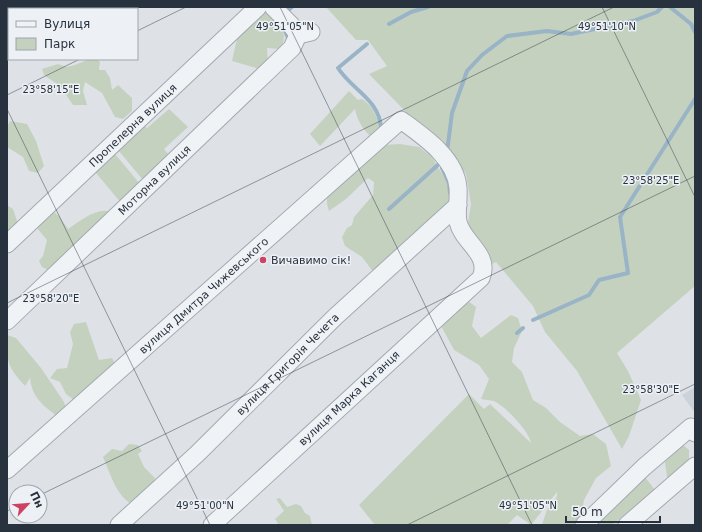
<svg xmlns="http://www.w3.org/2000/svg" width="702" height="532" viewBox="0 0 702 532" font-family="'DejaVu Sans',sans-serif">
	<rect width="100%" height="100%" fill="#dee2e7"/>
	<path fill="#ccd2d9" d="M695,387V413L682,395Z"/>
	<path fill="#c5d1bf" d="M326,7H695V286L617,353L628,371L641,400L629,436L622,449L577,371L545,332L533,306L496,262L490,265L469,231L468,223L471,204L466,174L441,139L439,146L369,74L387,66L368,40H356Z
		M269,8C279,23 289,31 281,49L267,48L268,62L259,69L232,61L241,21Z
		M90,59H97L100,62L99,70H105L110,78L112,90L118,85L132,98V111L123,119L115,117L102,93L85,82L83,91L87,105H73L60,86L44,75L42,69L58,64L67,67L75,65Z
		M349,91L358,100L362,99C375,107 379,121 380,135L375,140C365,133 357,121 355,109L320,146L310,134Z
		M169,109L188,127L164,149L169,155L144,181L113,144L139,120L147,128Z
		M10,121L27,124L36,141L44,166L38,173L29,171L23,157L7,147V127Z
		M400,144L419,147L432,157L447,182L451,196L449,206L403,243L393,261L374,273L362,257L345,246L342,237L347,228L352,225L354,217L373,195L374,182L368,178L346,199L329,211L327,204V195L384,145Z
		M110,148L140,184L122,204L91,167Z
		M7,205L13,209L18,224L7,239Z
		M50,209L59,216L68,229C81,221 98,205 114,213L83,235L71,251L48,270L42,267L39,261L43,256L47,240L32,222Z
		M467,300L476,307L472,326L481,338L511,315L518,318L522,331L514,348L512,362L522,372L533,400L546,408L560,422L580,436L593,434L606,444L611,466L596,478L584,500L580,525H542L546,512L557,496V492L531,525L517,515L507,525H375L359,505L469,394L484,409L490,404L531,443C529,431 506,407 494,401C490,400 485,400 481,399L489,379L479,365L454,350L440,324Z
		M86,322L99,360L112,358L116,365L74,400L66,394L60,382L50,378L57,369L67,368L73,344L70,332L74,324Z
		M7,335L16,338L41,368L64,402L67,412L57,416C42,405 32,397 30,378L25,386C6,365 7,362 7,335Z
		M129,444L138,445L142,451L138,454L144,467L155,478L151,490L136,506C117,499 111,475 103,457L112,449L122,451Z
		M678,445H683L689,450V461L678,476L667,477L665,462Z
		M645,477L655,490L612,525H592Z
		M280,498L287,507L296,504L301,506L305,513L310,516L312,525H279L275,519L284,511L276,499Z"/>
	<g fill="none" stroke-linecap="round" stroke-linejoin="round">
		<path stroke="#99b4c7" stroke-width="4" d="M670,7L691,24L695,32
			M285,13L292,7
			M389,24L411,12L428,7
			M284,28L288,38L287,43
			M367,44L338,68C352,90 379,99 381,128L379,131
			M447,152L452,113L467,71L482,55L507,36L547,31L571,34L633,21L657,12L662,7
			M442,168L449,183L450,193
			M389,209L440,163
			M533,320L589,295L599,280L628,273L620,217L695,99
			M517,333L523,328"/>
		<g stroke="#a3aab1" stroke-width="19">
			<g id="minor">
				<path d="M273,7L291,25L298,35L311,32"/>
				<path d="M23,9L25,7"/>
				<path d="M7,24L9,22"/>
				<path id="s1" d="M7,244L258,7"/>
				<path id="s2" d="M7,321L292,48L298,35"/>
				<path id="s3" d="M7,470L401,120C423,136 456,158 458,188C459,199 456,211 458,222C463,243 491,254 481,278L212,525"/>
				<path id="s4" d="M119,525L197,454L335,317L458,205"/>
				<path d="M584,525L644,467L691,427L695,433"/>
				<path d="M627,525L695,466"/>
			</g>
		</g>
		<use href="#minor" stroke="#f0f3f6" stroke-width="17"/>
	</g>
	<path fill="none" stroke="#27323e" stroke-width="1" stroke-opacity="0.45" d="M280,7L532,525M602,7L695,197M137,31L186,7M7,95L80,59M7,109L210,525M7,303L614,7M40,495L695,176M7,511L16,507M407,525L695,384"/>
	<circle fill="#cc4364" stroke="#edf1f5" stroke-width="1.5" cx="263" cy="260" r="4"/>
	<g text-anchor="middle" stroke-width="3" stroke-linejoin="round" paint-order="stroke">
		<g font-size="11" fill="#27323e" stroke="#edf1f5">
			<text dy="4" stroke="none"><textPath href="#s1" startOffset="173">Пропелерна вулиця</textPath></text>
			<text dy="4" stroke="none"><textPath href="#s2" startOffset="204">Моторна вулиця</textPath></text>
			<text dy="4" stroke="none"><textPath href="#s3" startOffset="263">вулиця Дмитра Чижевського</textPath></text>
			<text dy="4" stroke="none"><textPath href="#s4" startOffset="233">вулиця Григорія Чечета</textPath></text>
			<text transform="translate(349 398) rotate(-43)" y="4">вулиця Марка Каганця</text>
		</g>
		<g font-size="11" fill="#27323e" stroke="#edf1f5" text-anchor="start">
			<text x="271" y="264">Вичавимо сік!</text>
		</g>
	</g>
	<g font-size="10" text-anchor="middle" fill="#27323e" stroke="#edf1f5" stroke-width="3" stroke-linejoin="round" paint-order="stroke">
		<text x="285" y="30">49°51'05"N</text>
		<text x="607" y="30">49°51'10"N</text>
		<text x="51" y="93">23°58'15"E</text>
		<text x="651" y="184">23°58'25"E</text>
		<text x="51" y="302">23°58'20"E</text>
		<text x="651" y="393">23°58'30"E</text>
		<text x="205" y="509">49°51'00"N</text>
		<text x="528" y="509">49°51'05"N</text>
	</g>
	<rect width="702" height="532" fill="none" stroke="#27323e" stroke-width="16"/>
	<rect x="8" y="8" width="130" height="52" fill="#edf1f5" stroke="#9ea5ac"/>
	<rect x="16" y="21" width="20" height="6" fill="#f0f3f6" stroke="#9ea5ac"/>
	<text x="44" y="28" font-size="12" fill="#27323e">Вулиця</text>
	<rect x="16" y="38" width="20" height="12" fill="#c5d1bf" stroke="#9ea5ac"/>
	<text x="44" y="48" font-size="12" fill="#27323e">Парк</text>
	<g transform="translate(28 504) rotate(64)"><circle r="19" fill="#edf1f5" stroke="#9ea5ac"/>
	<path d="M0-3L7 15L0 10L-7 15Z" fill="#cc4364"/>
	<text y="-6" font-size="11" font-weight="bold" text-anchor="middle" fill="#27323e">Пн</text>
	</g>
	<path d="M566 516v6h94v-6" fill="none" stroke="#27323e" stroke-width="2"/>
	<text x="572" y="516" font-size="12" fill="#27323e" stroke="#edf1f5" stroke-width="3" paint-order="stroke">50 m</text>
</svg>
